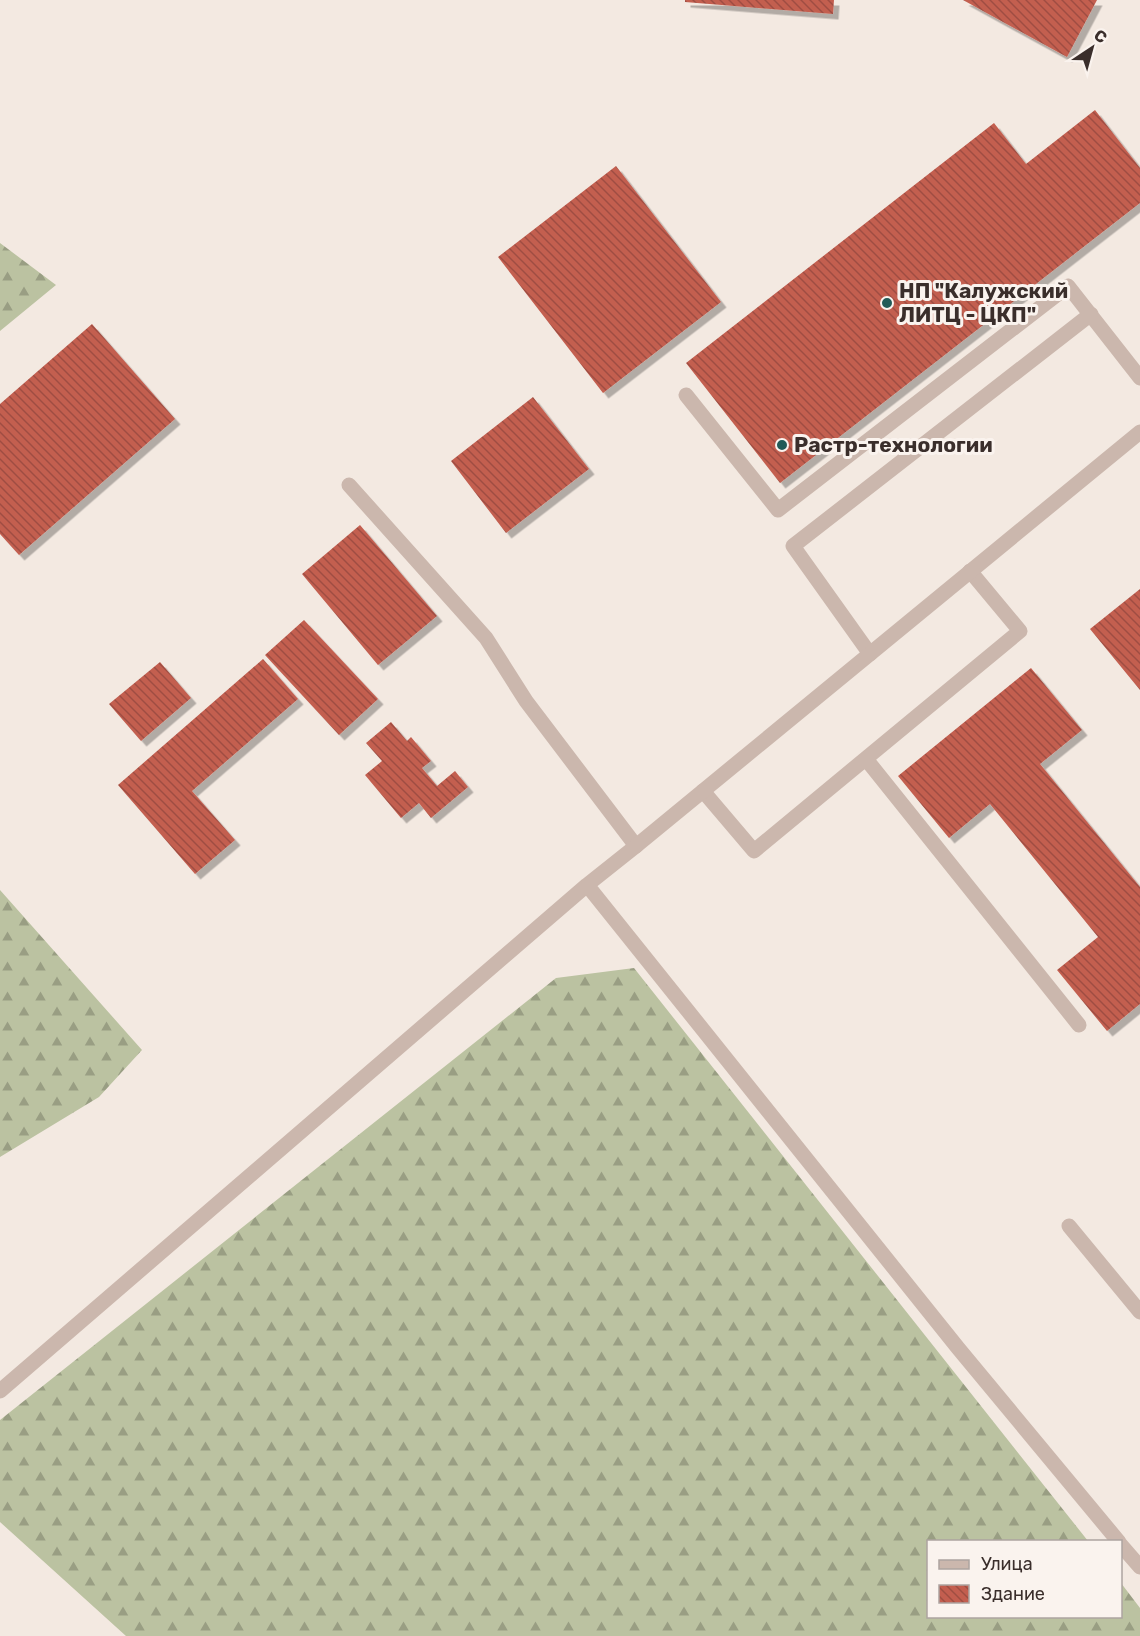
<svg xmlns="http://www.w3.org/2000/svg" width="1140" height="1636" viewBox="0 0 1140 1636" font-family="Rubik,sans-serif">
	<defs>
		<pattern id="forest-firs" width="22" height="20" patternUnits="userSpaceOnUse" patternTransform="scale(1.5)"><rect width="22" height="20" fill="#bbc2a1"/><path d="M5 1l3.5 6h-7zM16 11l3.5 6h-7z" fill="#999e83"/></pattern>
		<pattern id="building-back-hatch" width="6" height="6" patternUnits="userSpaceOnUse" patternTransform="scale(1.5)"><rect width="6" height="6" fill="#c35e4f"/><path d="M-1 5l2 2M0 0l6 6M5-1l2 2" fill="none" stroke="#9f4e42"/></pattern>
		<filter id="shadow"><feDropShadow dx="5.5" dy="5.5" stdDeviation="0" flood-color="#0004"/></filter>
	</defs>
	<rect width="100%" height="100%" fill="#f3e9e1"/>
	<path fill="url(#forest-firs)" d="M0,243L56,285L0,331Z
		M0,890L142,1050L99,1097L0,1157Z
		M634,968L1088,1541L928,1542V1616H1120L1121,1583L1140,1608V1636H126L0,1522V1420L556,978Z"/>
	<path fill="url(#building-back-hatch)" filter="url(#shadow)" d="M685,0H834L833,14L685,2Z
		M963,0H1097L1067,57Z
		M1095,110L1140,168V203L780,483L686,363L994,123L1026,164Z
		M616,166L721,302L603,393L498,257Z
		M92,324L175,419L19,555L0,534V404Z
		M533,397L589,469L506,533L451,461Z
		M360,525L437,616L378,665L302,574Z
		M1140,589V690L1090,629Z
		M304,620L378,699L339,735L265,655Z
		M263,659L298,699L192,791L235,840L195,874L118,785Z
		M160,662L191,698L141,741L109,704Z
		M1031,668L1082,730L1040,764L1140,887V1004L1107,1031L1057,970L1098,937L990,804L949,838L898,776Z
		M391,722L407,741L411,737L431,761L422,768L437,786L455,771L468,787L431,818L419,803L401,818L365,775L382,761L366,743Z"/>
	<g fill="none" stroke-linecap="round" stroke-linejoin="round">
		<path stroke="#cbb7ad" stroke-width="15" d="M686,395L778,510L1068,286L1140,378
			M349,485L486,638L526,701L636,846
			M870,654L793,546L1091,314
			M866,759L1079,1025
			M703,791L754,851L1020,631L970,571
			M1069,1226L1140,1312"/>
		<path stroke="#cbb7ad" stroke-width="15" d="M587,885L958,1348L1119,1542
			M0,1391L587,885L636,846L1140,432
			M1120,1544L1140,1567"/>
	</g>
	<g fill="#215b58" stroke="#faf3ee" stroke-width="2">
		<circle cx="887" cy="303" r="6"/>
		<circle cx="782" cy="445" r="6"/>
	</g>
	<g text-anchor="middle" stroke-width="6" stroke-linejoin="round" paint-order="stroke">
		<g font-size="21" font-weight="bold" fill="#3a2e2b" stroke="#faf3ee" text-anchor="start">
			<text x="899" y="298">НП "Калужский<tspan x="899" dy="24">ЛИТЦ - ЦКП"</tspan></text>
			<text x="794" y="452">Растр-технологии</text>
		</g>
	</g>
	<rect x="927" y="1540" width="195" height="78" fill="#faf3ee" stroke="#ada4a0" stroke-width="1.5"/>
	<rect x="939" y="1560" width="30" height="9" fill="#cbb7ad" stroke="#ada4a0" stroke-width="1.5"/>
	<text x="981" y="1570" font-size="18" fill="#3a2e2b">Улица</text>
	<rect x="939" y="1585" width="30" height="18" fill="url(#building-back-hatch)" stroke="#ada4a0" stroke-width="1.5"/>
	<text x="981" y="1600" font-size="18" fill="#3a2e2b">Здание</text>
	<g transform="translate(1092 48) rotate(36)" stroke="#faf3ee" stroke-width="4.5" paint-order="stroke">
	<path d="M0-4.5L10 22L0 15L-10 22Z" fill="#3a2e2b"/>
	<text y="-9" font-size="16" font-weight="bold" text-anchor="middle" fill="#3a2e2b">С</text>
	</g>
</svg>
